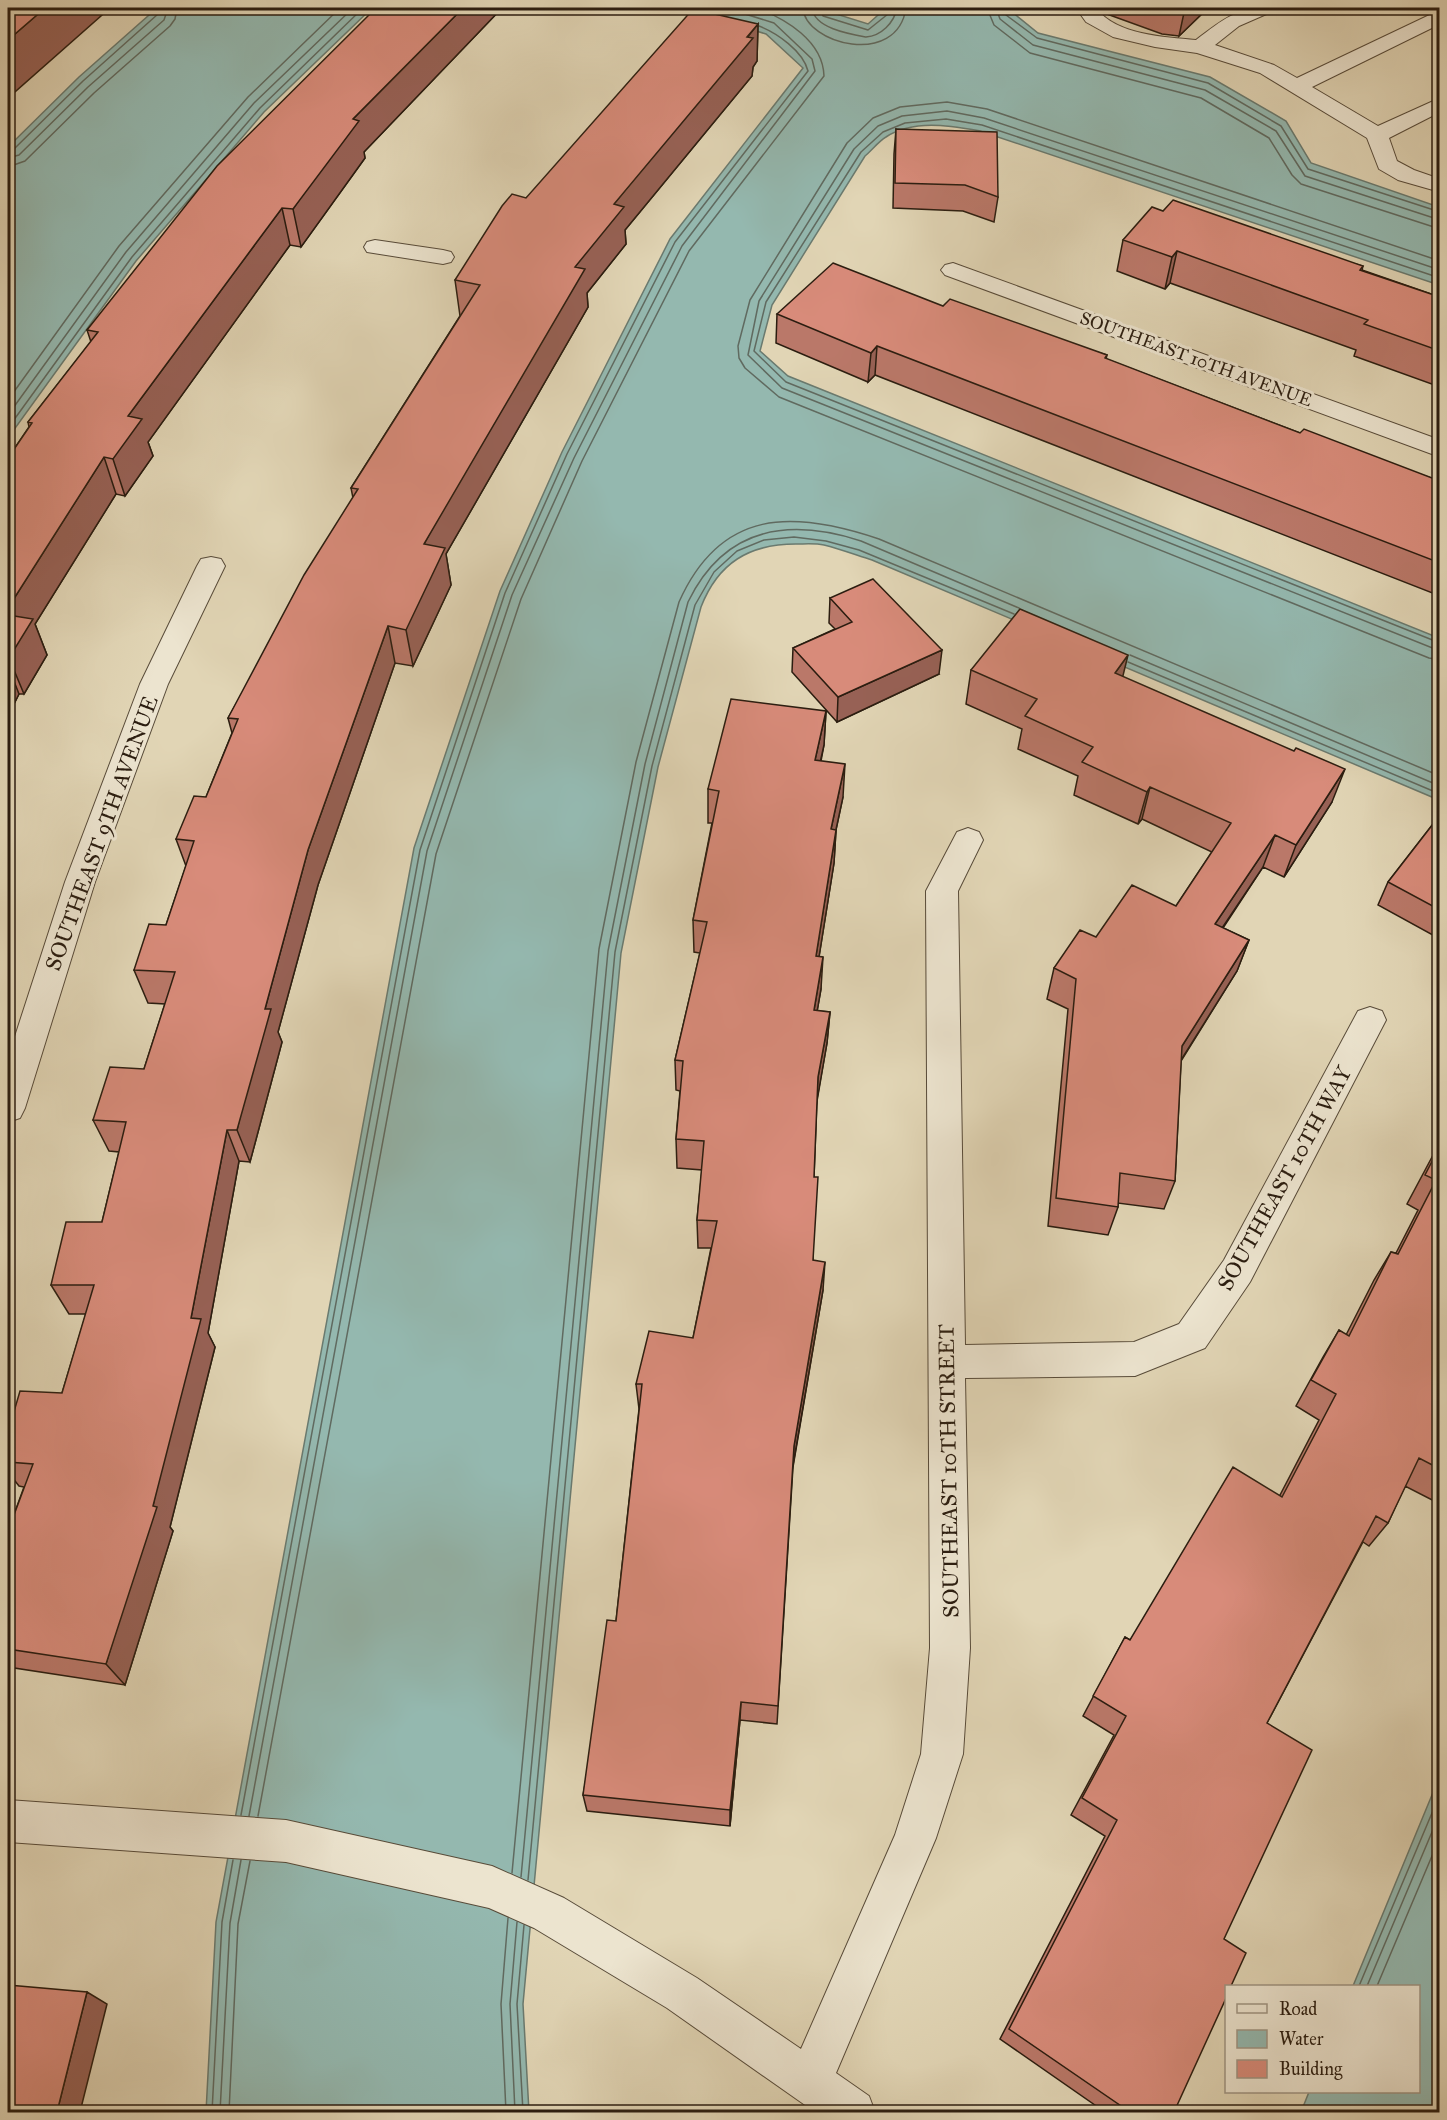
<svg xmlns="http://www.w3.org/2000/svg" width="1447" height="2120" viewBox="0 0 1447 2120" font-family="'IM FELL Great Primer',serif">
	<rect width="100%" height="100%" fill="#e1d5b5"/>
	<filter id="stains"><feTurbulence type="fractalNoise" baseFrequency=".00333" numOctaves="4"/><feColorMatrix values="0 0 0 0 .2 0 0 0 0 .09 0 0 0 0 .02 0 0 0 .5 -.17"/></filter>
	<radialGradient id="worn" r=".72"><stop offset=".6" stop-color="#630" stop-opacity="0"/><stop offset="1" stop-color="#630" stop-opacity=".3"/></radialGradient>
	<path fill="#94b8af" stroke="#6a7a6f" stroke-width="1.5" d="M157,8H372L264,112L136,261L8,438V147L79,77Z
		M681,8H817L868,24L886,8H1007L1038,33L1210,77L1286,121L1311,163L1439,207V285L980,131C951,126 914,119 886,137C879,141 872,150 865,156L772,305L760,351L788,376L1439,638V800L872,560C856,555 840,549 824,545C815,543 805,544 796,544C749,544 718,563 701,607L658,767L621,953L523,2004L529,2112H206L216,1922L414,848L500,591L562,452L670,239L803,68L766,34Z
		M1439,1778V2112H1301L1309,2092H1418V1986H1353Z"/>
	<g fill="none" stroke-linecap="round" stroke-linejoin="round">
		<path stroke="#606a60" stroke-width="1.5" d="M803,8C805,44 897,68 906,8
			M812,8C814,28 849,34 866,37C881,36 894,23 897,8
			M819,8L823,16L868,30L888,14L890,8
			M987,8L994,25L1030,53L1201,98L1269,138L1292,175L1301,184L1440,229
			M996,8L1000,19L1033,45L1205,90L1276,131L1305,176L1440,220
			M1004,8L1006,15L1037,38L1208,83L1281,126L1308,169L1440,212
			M8,151L14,149L83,81L158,14L160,8
			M8,158L19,155L88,87L164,20L168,8
			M8,167L25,161L94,93L170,26L175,19L177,8
			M1440,261L987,109L947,102L900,107L873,118L847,143L750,300L738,346L739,358L745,368L779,397L1429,658L1440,660
			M1440,270L984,118L947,111L902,116L878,126L854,149L759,301L748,355L782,388L1440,651
			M1440,278L982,125L946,119L905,123L883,132L861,152L766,302L754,351L786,382L1440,643
			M8,400L119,246L248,97L340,8
			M8,415L126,252L254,103L353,8
			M8,428L132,257L260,108L363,8
			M1130,655L1440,786
			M1128,662L1440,794
			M241,1815L420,850L505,593L567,454L675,242L808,71C803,51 777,33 759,26
			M249,1816L427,851L512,595L574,458L682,246L815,71L812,59L774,23L726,8
			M258,1816L436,854L521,599L582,461L689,251L824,76C823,41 786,19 757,8
			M512,1873L599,949L636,762L679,602C721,508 793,510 879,539L1440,776
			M521,1877L608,951L645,764L688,602C724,528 787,517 861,541L1019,608
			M528,1880L615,952L652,766L695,605L714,572L737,551L764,540L794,537L826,541L859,550L1014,614
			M1359,1986L1440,1794
			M1367,1986L1440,1813
			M1377,1986L1440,1837
			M212,2112L222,1922L233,1860
			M220,2112L230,1923L241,1860
			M229,2112L238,1924L250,1861
			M506,2112L501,2004L508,1918
			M515,2112L510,2004L517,1922
			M523,2112L517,2004L524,1925"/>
		<g stroke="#584b39" stroke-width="2">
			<path id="lane" d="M1076,8H1096C1116,35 1164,37 1196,40C1225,18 1235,8 1274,8L1271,12L1239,26L1215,45L1274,65L1297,78L1440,10V24L1312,87L1378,126L1440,98V112L1389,138L1397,161L1414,170L1440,179V192L1398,180L1379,169L1367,138L1260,73L1197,53L1155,47L1113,37L1086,22Z
				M375,240L443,250L451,252L454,257L451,262L443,264L367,252L364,247L367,242Z"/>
		</g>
		<g stroke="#584b39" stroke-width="2">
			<path id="street" d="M953,263L1440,440V457L945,275L941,270L945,265Z
				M211,557L221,559L225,566L168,684L95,882L25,1108L20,1118L8,1122V1058L65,882L140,684L197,566L201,559Z
				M968,828L979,832L983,840L958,891L965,1345L1134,1342L1179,1324L1224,1260L1358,1011L1370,1007L1382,1011L1386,1020L1250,1282L1205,1348L1135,1376L965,1378L970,1648L963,1754L936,1838L836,2073L869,2096L875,2112H815L667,2008L534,1928L489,1908L286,1862L8,1842V1800L286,1820L492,1866L564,1898L697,1978L801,2049L895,1835L921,1754L930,1648L926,891L957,832Z"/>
		</g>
		<use href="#lane" fill="#ece4cf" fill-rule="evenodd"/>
		<use href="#street" fill="#ece4cf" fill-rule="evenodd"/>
	</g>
	<path fill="#ba7869" stroke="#2b1d10" stroke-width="1.5" d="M376,8H502L364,152L365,158L301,247L290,245L148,442L153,456L125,496L116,494L35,624L47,655L24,694H19L8,716V458L29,427L28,422L91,342L87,330Z
		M1105,8H1208L1179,36L1162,34L1104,13Z
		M758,24L757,61L753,67L752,76L625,230L626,244L587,293L588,307L446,554L451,585L413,666L395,663L318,885L278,1032L282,1042L250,1162L239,1161L208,1333L215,1347L170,1527L173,1531L125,1685L8,1667V1531L24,1487L19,1486L8,1472V1432L62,1393L86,1314H69L51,1285L102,1222L119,1152L109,1151L93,1120L144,1069L165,1004L148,1003L134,970L166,925L186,866L176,839L206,797L232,733L228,718L353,498L351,488L460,316L455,280L526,198Z
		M896,129L998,197L994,222L963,211L893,208L894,154Z
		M1163,211L1363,266L1362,270L1440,297V387L1354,356L1356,350L1170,283L1165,289L1117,271L1123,240Z
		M943,306L1107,355L1106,359L1300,433L1440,481V596L875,375L868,382L776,343L777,314Z
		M830,598L939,674L837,722L792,672L793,648L835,629L829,623Z
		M971,670L1123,677L1332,802L1284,877L1263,867L1223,928L1249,940L1237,971L1181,1061L1175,1181L1164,1209L1118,1203V1207L1108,1235L1048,1226L1068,1009L1047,999L1054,968L1096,937L1176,906L1212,852L1142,819L1138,824L1074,795L1078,776L1018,749L1022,729L966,704Z
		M826,711L824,745L821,761L843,797L836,830L834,863L819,957L821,989L817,1011L830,1012L827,1043L817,1099L814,1177L813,1260L823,1290L793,1467L777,1724L740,1720L730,1826L587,1811L583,1795L616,1621L639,1409L636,1384L693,1338L711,1248H698L697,1220L702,1170L677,1168L676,1139L680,1091L676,1090L675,1060L700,953L694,952L693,920L712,823H708V789Z
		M1440,815V939L1378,905L1388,882Z
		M1440,1142V1504L1405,1486L1388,1523L1369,1546L1363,1542L1267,1723L1224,1939L1174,2112H1105L1000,2039L1105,1836L1071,1815L1114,1735L1083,1716L1125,1637L1130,1640L1280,1495L1319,1420L1296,1406L1323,1357L1339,1330L1346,1335L1374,1280L1391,1252L1396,1253L1418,1210L1407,1204Z"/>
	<path fill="#976155" stroke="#2b1d10" stroke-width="1.5" d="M45,8H110L8,98V40Z
		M463,8H502L364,152L365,158L301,247L293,209L353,119Z
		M1185,8H1208L1179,36Z
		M758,24L757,61L753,67L752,76L625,230L626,244L587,293L588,307L446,554L451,585L413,666L406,630L424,544L575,267L614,204Z
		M282,208L290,245L148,442L153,456L125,496L113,459L128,416Z
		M1177,251L1170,283L1165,289L1172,257Z
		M877,346L875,375L868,382L871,353Z
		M104,457L116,494L35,624L47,655L24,694L9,658L8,608Z
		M388,626L395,663L318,885L278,1032L282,1042L250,1162L237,1130L265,1009L308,850Z
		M942,650L939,674L837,722L838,697Z
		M1128,655L1120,688L1115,673Z
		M8,666L19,694L8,716Z
		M826,711L824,745L813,794L815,760Z
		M845,764L843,797L829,862L831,829Z
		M1345,769L1332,802L1284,877L1296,845Z
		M1150,787L1142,819L1138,824L1147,792Z
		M836,830L834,863L814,988L816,956Z
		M1275,835L1263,867L1204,955L1215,924Z
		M1249,940L1237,971L1171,1076L1182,1046Z
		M823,957L821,989L812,1041L814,1010Z
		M830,1012L827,1043L816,1107L818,1077Z
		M227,1130L239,1161L208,1333L215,1347L170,1527L173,1531L125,1685L106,1664L153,1506L191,1318Z
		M825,1262L823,1290L792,1471L794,1446Z
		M741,1702L740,1720L730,1826V1810Z
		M87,1992L107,2004L80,2112H57Z"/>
	<path fill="#d88b7a" stroke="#2b1d10" stroke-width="1.5" d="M8,8H45L8,40Z
		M376,8H463L353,119L359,121L293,209L282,208L128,416L142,419L113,459L104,457L8,608V458L32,423L28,422L98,332L87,330L217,166Z
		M693,9L758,24L747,37L753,38L614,204L624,207L575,267L585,269L424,544L445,548L406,630L388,626L308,850L265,1009H271L237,1130H227L191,1318L201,1319L153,1506L157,1507L106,1664L8,1649V1531L33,1464L8,1462V1432L20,1391L62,1393L94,1285H51L66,1222H102L126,1122L93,1120L110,1067L144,1069L175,972L134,970L149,924L166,925L194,841L176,839L194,796L206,797L238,719L228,718L304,575L358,489L351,488L480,285L455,280L502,206L512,194L526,198Z
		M896,129L997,132L998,197L965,185L895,183Z
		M1173,200L1363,266L1360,270L1440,297V351L1364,324L1368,320L1177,251L1172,257L1123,240L1152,207L1163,211Z
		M833,263L943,306L950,299L1107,355L1105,358L1300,433L1304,429L1440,481V563L877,346L871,353L777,314Z
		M873,579L942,650L838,697L793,648L852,622L830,598Z
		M1020,609L1128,655L1115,673L1294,751L1296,748L1345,769L1296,845L1275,835L1215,924L1249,940L1182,1046L1175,1181L1120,1173L1118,1207L1056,1198L1076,979L1054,968L1080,930L1096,937L1132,885L1176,906L1231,823L1150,787L1147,792L1082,762L1093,747L1025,716L1037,699L971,670Z
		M8,615L33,619L9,658H8Z
		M731,699L826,711L815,760L845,764L831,829L836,830L816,956L823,957L814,1010L830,1012L818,1077L814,1177H818L813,1260L825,1262L794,1446L778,1706L741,1702L730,1810L583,1795L607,1620L616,1621L642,1384H636L649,1331L693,1338L717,1221L697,1220L704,1141L676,1139L683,1061L675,1060L707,922L693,920L719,791L708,789Z
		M1440,815V910L1388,882Z
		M1440,1146V1469L1419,1458L1388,1523L1376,1516L1267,1723L1312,1750L1224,1939L1246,1953L1231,1986H1227V1996L1174,2112H1130L1009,2029L1117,1820L1082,1798L1126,1716L1093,1696L1125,1637L1130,1640L1233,1467L1282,1497L1336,1394L1311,1380L1339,1330L1349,1336L1391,1252L1398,1254L1436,1180L1425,1175Z
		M8,1985L87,1992L57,2112H8Z"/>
	<g text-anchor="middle" stroke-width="6" stroke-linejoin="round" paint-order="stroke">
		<g font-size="18" fill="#2b1d10" stroke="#ece4cf">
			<text transform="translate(1196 359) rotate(20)" y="6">SOUTHEAST 10TH AVENUE</text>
		</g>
		<g font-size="22" fill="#2b1d10" stroke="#ece4cf">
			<text transform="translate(101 833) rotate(-70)" y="8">SOUTHEAST 9TH AVENUE</text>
			<text transform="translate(1284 1178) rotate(-61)" y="8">SOUTHEAST 10TH WAY</text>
			<text transform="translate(948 1471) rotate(-91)" y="8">SOUTHEAST 10TH STREET</text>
		</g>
	</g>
	<rect width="1447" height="2120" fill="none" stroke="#e1d5b5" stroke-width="30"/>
	<rect x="9" y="9" width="1429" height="2102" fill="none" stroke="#2b1d10" stroke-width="3"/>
	<rect x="15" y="15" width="1417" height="2090" fill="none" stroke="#2b1d10" stroke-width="1.5"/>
	<rect x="1225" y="1985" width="195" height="108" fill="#ece4cf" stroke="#9f9483" stroke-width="1.5"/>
	<rect x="1237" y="2004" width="30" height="9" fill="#ece4cf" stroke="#9f9483" stroke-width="1.5"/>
	<text x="1279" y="2015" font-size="18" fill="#2b1d10">Road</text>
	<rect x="1237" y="2030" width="30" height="18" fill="#94b8af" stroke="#9f9483" stroke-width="1.5"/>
	<text x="1279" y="2045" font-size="18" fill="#2b1d10">Water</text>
	<rect x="1237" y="2060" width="30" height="18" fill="#d88b7a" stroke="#9f9483" stroke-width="1.5"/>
	<text x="1279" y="2075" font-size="18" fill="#2b1d10">Building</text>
	<rect width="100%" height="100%" filter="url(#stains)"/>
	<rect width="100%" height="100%" fill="url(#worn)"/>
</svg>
